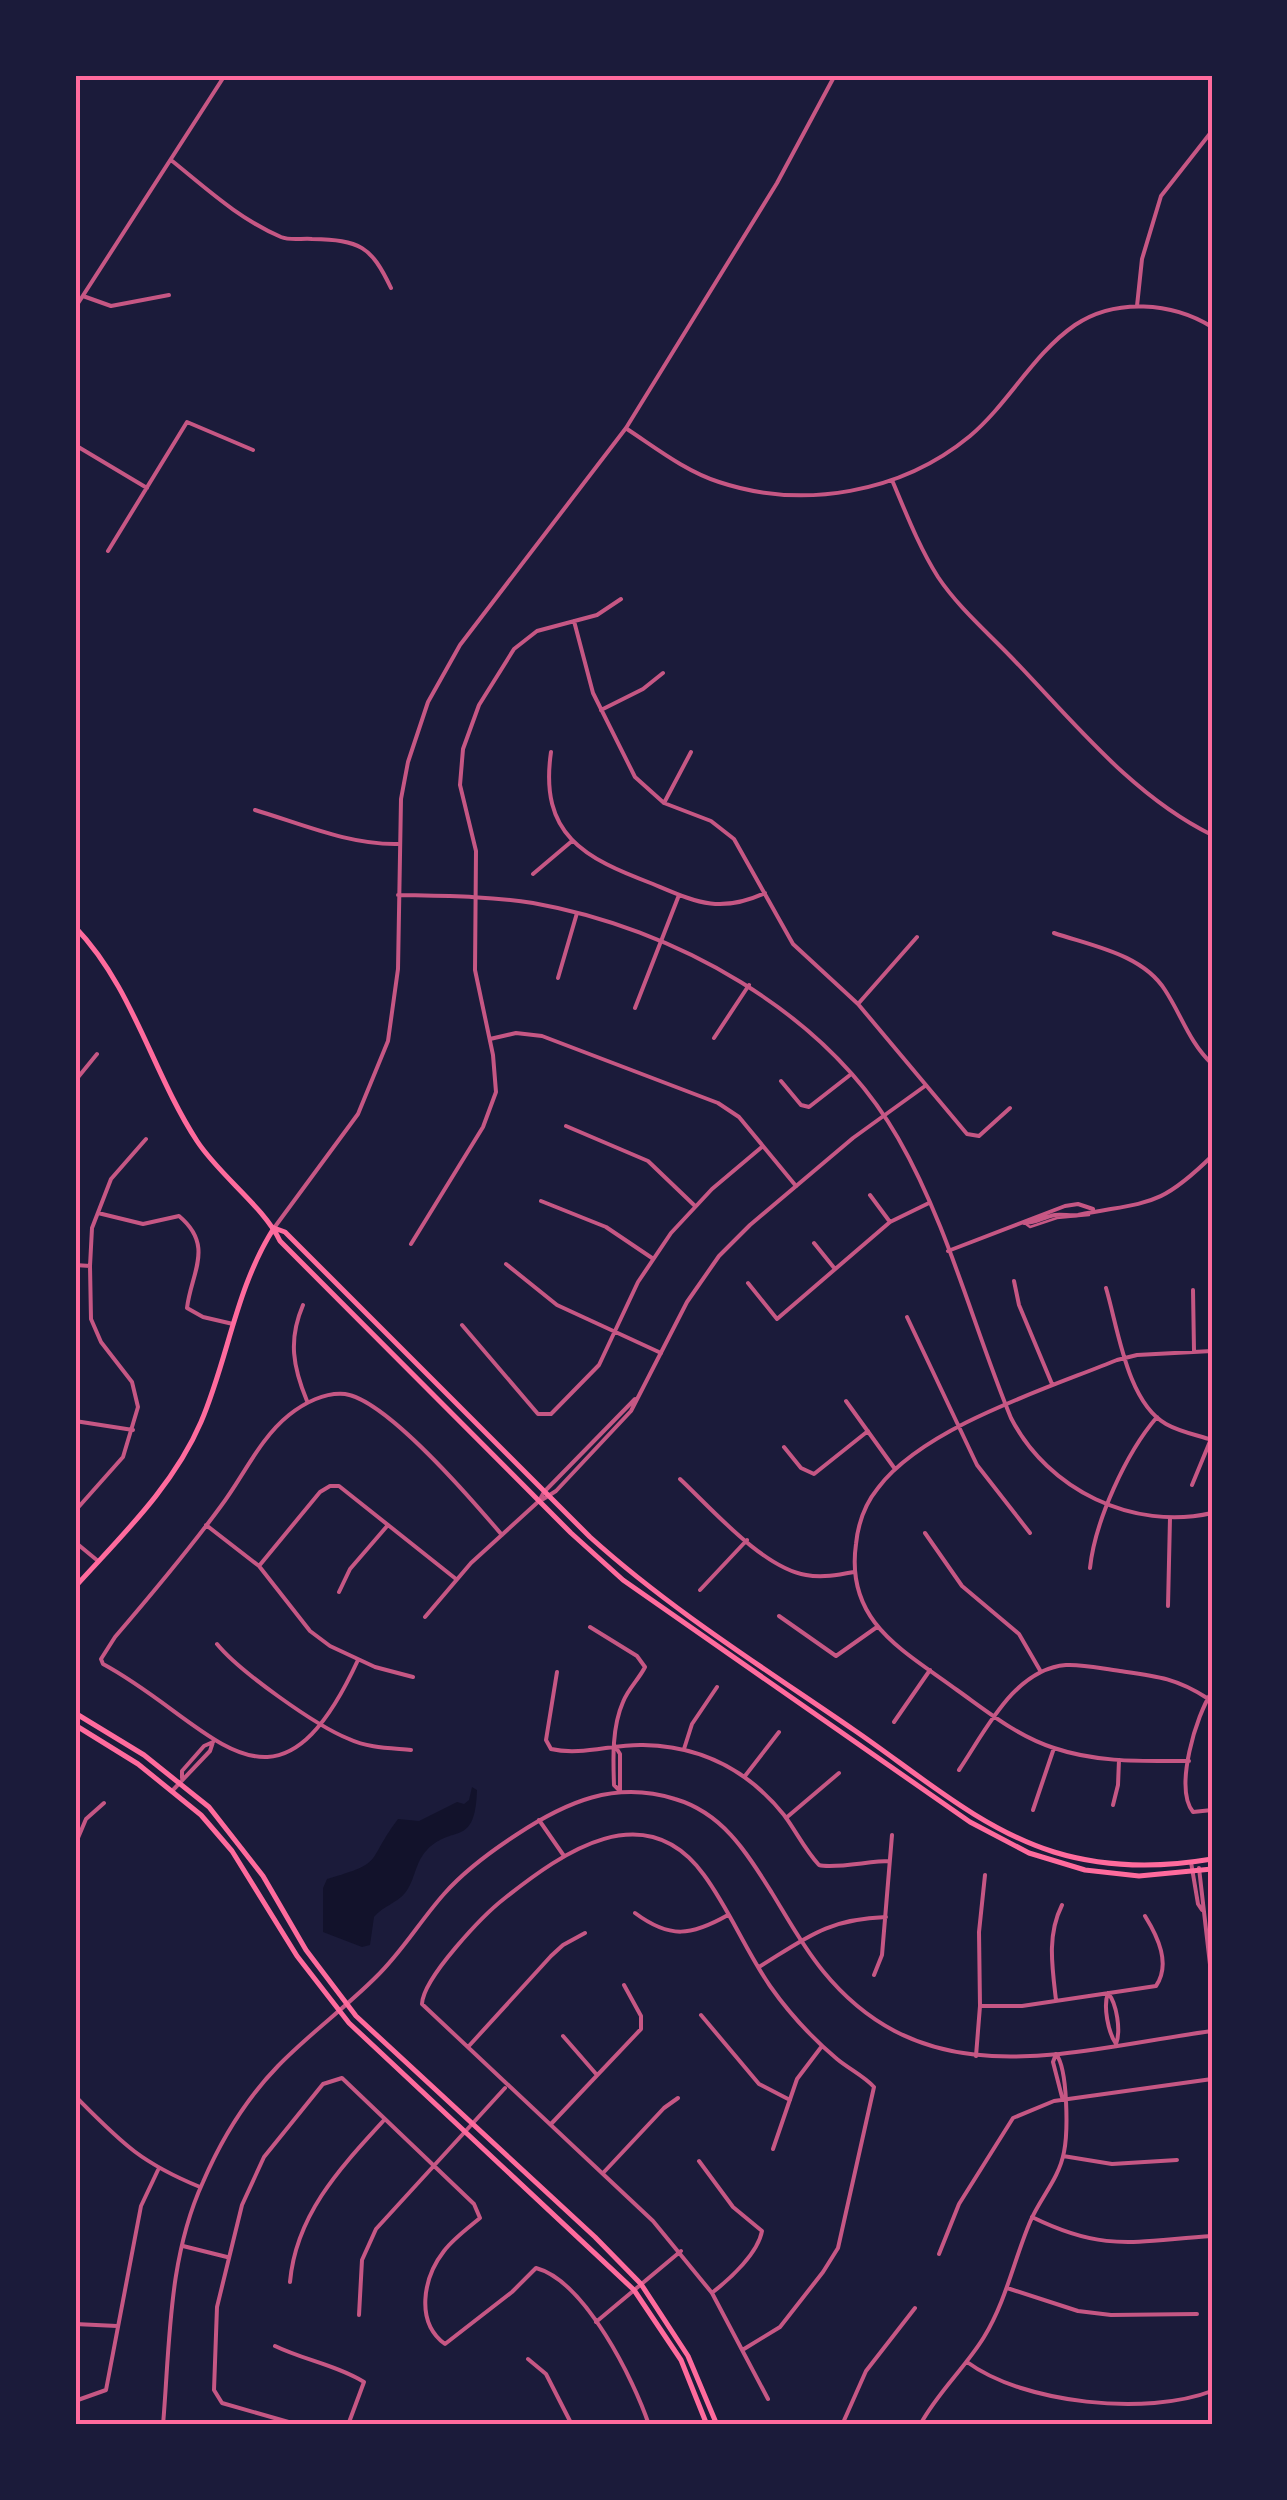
<svg xmlns="http://www.w3.org/2000/svg" width="1287" height="2500" viewBox="0 0 1287 2500" font-family="Rubik,sans-serif">
	<rect width="100%" height="100%" fill="#1b1b3a"/>
	<path fill="#12122b" d="M472,1787L477,1790C475,1849 453,1823 427,1850C415,1862 415,1881 405,1893C397,1903 383,1906 374,1917L370,1945L362,1947L323,1932V1888L327,1879C386,1862 365,1863 398,1819L419,1821L457,1802L464,1804L469,1800Z"/>
	<g fill="none" stroke-linecap="round" stroke-linejoin="round">
		<path stroke="#c65784" stroke-width="2.5" d="M1026,1224L1030,1227L1057,1218L1089,1215"/>
		<path stroke="#c65784" stroke-width="4" d="M171,160C207,189 239,219 281,237C291,241 302,238 312,239C360,240 371,246 391,288
			M83,296L111,306L169,295
			M1137,306L1142,259L1161,196L1212,131
			M75,308L225,75
			M627,429C656,448 685,471 719,482C803,510 901,493 970,436C1009,403 1033,354 1075,325C1115,298 1172,302 1212,327
			M75,445L147,488
			M892,480C906,513 919,547 938,577C958,607 987,632 1011,657C1072,720 1132,796 1212,835
			M108,551L187,422L253,450
			M574,621L593,693L635,777L664,803L711,821L734,839L793,944L858,1004L967,1134L979,1136L1010,1108
			M601,710L643,689L663,673
			M551,752C539,835 584,858 653,884C696,902 719,914 765,893
			M664,803L691,752
			M255,810C302,824 349,845 398,844
			M533,874L572,841
			M1054,933C1092,946 1142,954 1165,990C1182,1016 1189,1042 1212,1064
			M558,978L577,913
			M858,1004L917,937
			M635,1008L679,895
			M714,1038L749,985
			M490,1039L516,1033L542,1036L718,1103L739,1117L796,1186
			M75,1081L97,1054
			M781,1081L801,1105L809,1107L850,1075
			M566,1126L648,1161L695,1206
			M870,1195L890,1222
			M541,1201L606,1227L652,1258
			M98,1213L143,1224L179,1216C215,1246 191,1273 187,1308L203,1317L233,1324
			M1024,1223C1035,1223 1044,1217 1055,1215C1062,1214 1071,1216 1078,1215C1148,1201 1158,1209 1212,1156
			M814,1243L835,1269
			M411,1244L483,1127L496,1092L493,1055L475,970L476,851L460,785L463,749L479,705L514,649L537,631L597,615L621,599
			M948,1251L1065,1206L1078,1204L1093,1209
			M506,1264L557,1305L661,1353
			M75,1265L90,1266
			M1014,1281L1019,1305L1052,1384
			M748,1283L777,1319L890,1222L929,1203
			M1106,1288C1118,1328 1127,1402 1166,1424C1180,1432 1197,1435 1212,1440
			M1193,1290L1194,1351
			M303,1305C288,1340 293,1367 307,1401
			M907,1317L977,1465L1030,1533
			M462,1325L538,1414H551L599,1365L638,1282L671,1233L712,1189L763,1146
			M846,1401L895,1469
			M75,1421L133,1430
			M784,1447L801,1468L814,1474L868,1431
			M680,1479C712,1509 763,1568 806,1575C822,1578 838,1575 854,1572
			M1192,1485L1211,1439
			M75,1511L123,1457L138,1407L132,1382L101,1342L91,1319L90,1266L92,1228L111,1179L146,1139
			M206,1525L259,1566L310,1631L330,1646L375,1667L413,1677
			M925,1533L962,1586L1019,1634L1041,1672
			M75,1542L98,1561
			M259,1566L320,1492L330,1486H339L456,1579
			M1090,1568C1095,1521 1126,1453 1157,1417
			M700,1590L747,1540
			M339,1592L350,1569L388,1525
			M1168,1606L1170,1518
			M779,1616L836,1656L877,1627
			M425,1617L471,1563L539,1501
			M590,1627L637,1656L645,1667C639,1679 628,1689 623,1702C612,1727 613,1758 614,1785L620,1791
			M217,1644C239,1671 316,1726 349,1739C368,1748 390,1748 411,1750
			M358,1660C274,1842 213,1723 103,1664L101,1659L115,1637C151,1595 188,1551 221,1506C243,1477 260,1438 289,1415C304,1403 325,1392 345,1394C387,1400 473,1501 502,1535
			M557,1672L546,1740L551,1749C581,1756 613,1744 643,1745C700,1746 748,1770 784,1815C796,1831 805,1850 819,1865C834,1869 870,1861 889,1861
			M1212,1692C1196,1715 1174,1788 1193,1812L1212,1810
			M894,1722L930,1670
			M615,1746L620,1754V1790
			M684,1749L692,1724L717,1687
			M1189,1761C1144,1761 1098,1763 1054,1748C1017,1736 988,1712 957,1690C903,1650 845,1622 856,1544C858,1524 865,1504 878,1488C924,1427 1046,1389 1117,1360L1137,1355L1212,1351
			M959,1770C985,1732 1014,1669 1066,1665C1084,1664 1103,1669 1120,1671C1156,1676 1176,1678 1207,1698
			M745,1776L779,1732
			M182,1778V1771L204,1746L213,1742
			M173,1790L210,1751L213,1742
			M1113,1805L1118,1785L1119,1760
			M1033,1810L1054,1748
			M786,1818L839,1773
			M539,1820L564,1856
			M75,1845L86,1819L104,1803
			M635,1913C670,1939 691,1936 728,1915
			M759,1967C806,1938 827,1919 886,1917
			M874,1975L882,1955L892,1835
			M1108,1993C1117,2004 1121,2031 1116,2044
			M1108,1993C1103,2006 1108,2032 1116,2044
			M1056,2000C1052,1966 1047,1935 1062,1905
			M980,2006H1022L1156,1986C1171,1964 1158,1937 1145,1916
			M701,2015L759,2084L790,2100
			M563,2036L597,2075
			M468,2047L551,1956L563,1945L585,1933
			M1056,2054L1053,2062L1062,2097
			M976,2056L980,2006L979,1932L985,1875
			M75,2096C121,2142 139,2162 200,2187
			M551,2124L641,2029V2016L624,1985
			M773,2149L797,2079L822,2046
			M1063,2156L1112,2164L1177,2160
			M699,2161L733,2207L762,2231C758,2253 731,2278 713,2292
			M604,2172L664,2108L678,2098
			M1032,2217C1105,2253 1135,2241 1212,2236
			M183,2246L227,2257
			M939,2254L959,2204L1013,2118L1054,2101L1212,2079
			M290,2282C296,2214 341,2167 385,2119
			M1007,2288L1078,2311L1111,2315L1197,2314
			M359,2315L362,2260L376,2229L505,2088
			M596,2322L681,2251
			M75,2324L117,2326
			M275,2346C304,2360 336,2365 364,2382L348,2425
			M744,2349L780,2327L823,2272L838,2248L874,2087C864,2076 849,2069 837,2059C812,2038 789,2013 770,1986C746,1951 729,1909 704,1875C645,1794 563,1852 505,1898C483,1915 423,1978 422,2004L653,2221L712,2293L768,2399
			M528,2359L546,2374L572,2425
			M967,2362C1024,2404 1147,2416 1212,2391
			M75,2401L106,2390L141,2206L158,2170
			M299,2425L222,2403L214,2390L217,2307L242,2205L264,2157L323,2084L342,2078L474,2204L480,2218C468,2228 453,2239 444,2251C423,2278 415,2322 445,2344L512,2292L536,2268C585,2281 634,2380 649,2425
			M842,2425L866,2371L915,2308
			M920,2425C937,2393 965,2368 984,2337C1006,2301 1014,2260 1030,2222C1040,2198 1059,2179 1064,2152C1068,2132 1068,2069 1056,2054"/>
		<path stroke="#c65784" stroke-width="4" d="M398,895C443,896 489,896 533,903C674,928 825,1011 898,1138C948,1225 973,1326 1011,1418C1048,1490 1133,1531 1212,1513
			M274,1228L358,1114L388,1041L398,969L401,799L408,762L428,702L460,645L626,428L777,183L835,75
			M539,1501L544,1492L635,1399
			M540,1501L556,1491L631,1411L687,1302L719,1256L750,1225L853,1138L925,1086
			M1191,1862L1198,1904L1202,1910
			M1199,1868L1212,1982
			M163,2425C170,2343 168,2258 203,2182C221,2140 246,2099 278,2066C309,2034 345,2008 376,1977C402,1952 420,1921 444,1894C465,1870 490,1852 516,1835C566,1802 615,1780 675,1799C723,1813 747,1853 772,1893C788,1919 803,1947 823,1971C928,2100 1071,2050 1212,2031"/>
		<path stroke="#ff6b9d" stroke-width="5" d="M75,1587C121,1536 173,1487 201,1422C228,1359 236,1287 274,1228
			M75,1713L144,1755L209,1807L263,1876L306,1950L356,2016L595,2237L641,2284L688,2356L717,2425
			M75,1725L138,1764L201,1815L232,1851L297,1956L349,2023L634,2290L681,2360L707,2425"/>
		<path stroke="#ff6b9d" stroke-width="5" d="M75,927C133,987 152,1072 197,1141C219,1175 264,1207 280,1241L571,1533L623,1580L970,1822L1029,1853L1085,1870L1139,1876L1212,1869
			M274,1228L285,1232L590,1537C671,1610 764,1668 854,1730C917,1773 980,1829 1054,1852C1106,1868 1159,1868 1212,1859"/>
	</g>
	<rect width="1287" height="2500" fill="none" stroke="#1b1b3a" stroke-width="155"/>
	<rect x="78" y="78" width="1132" height="2344" fill="none" stroke="#ff6b9d" stroke-width="4"/>
</svg>
